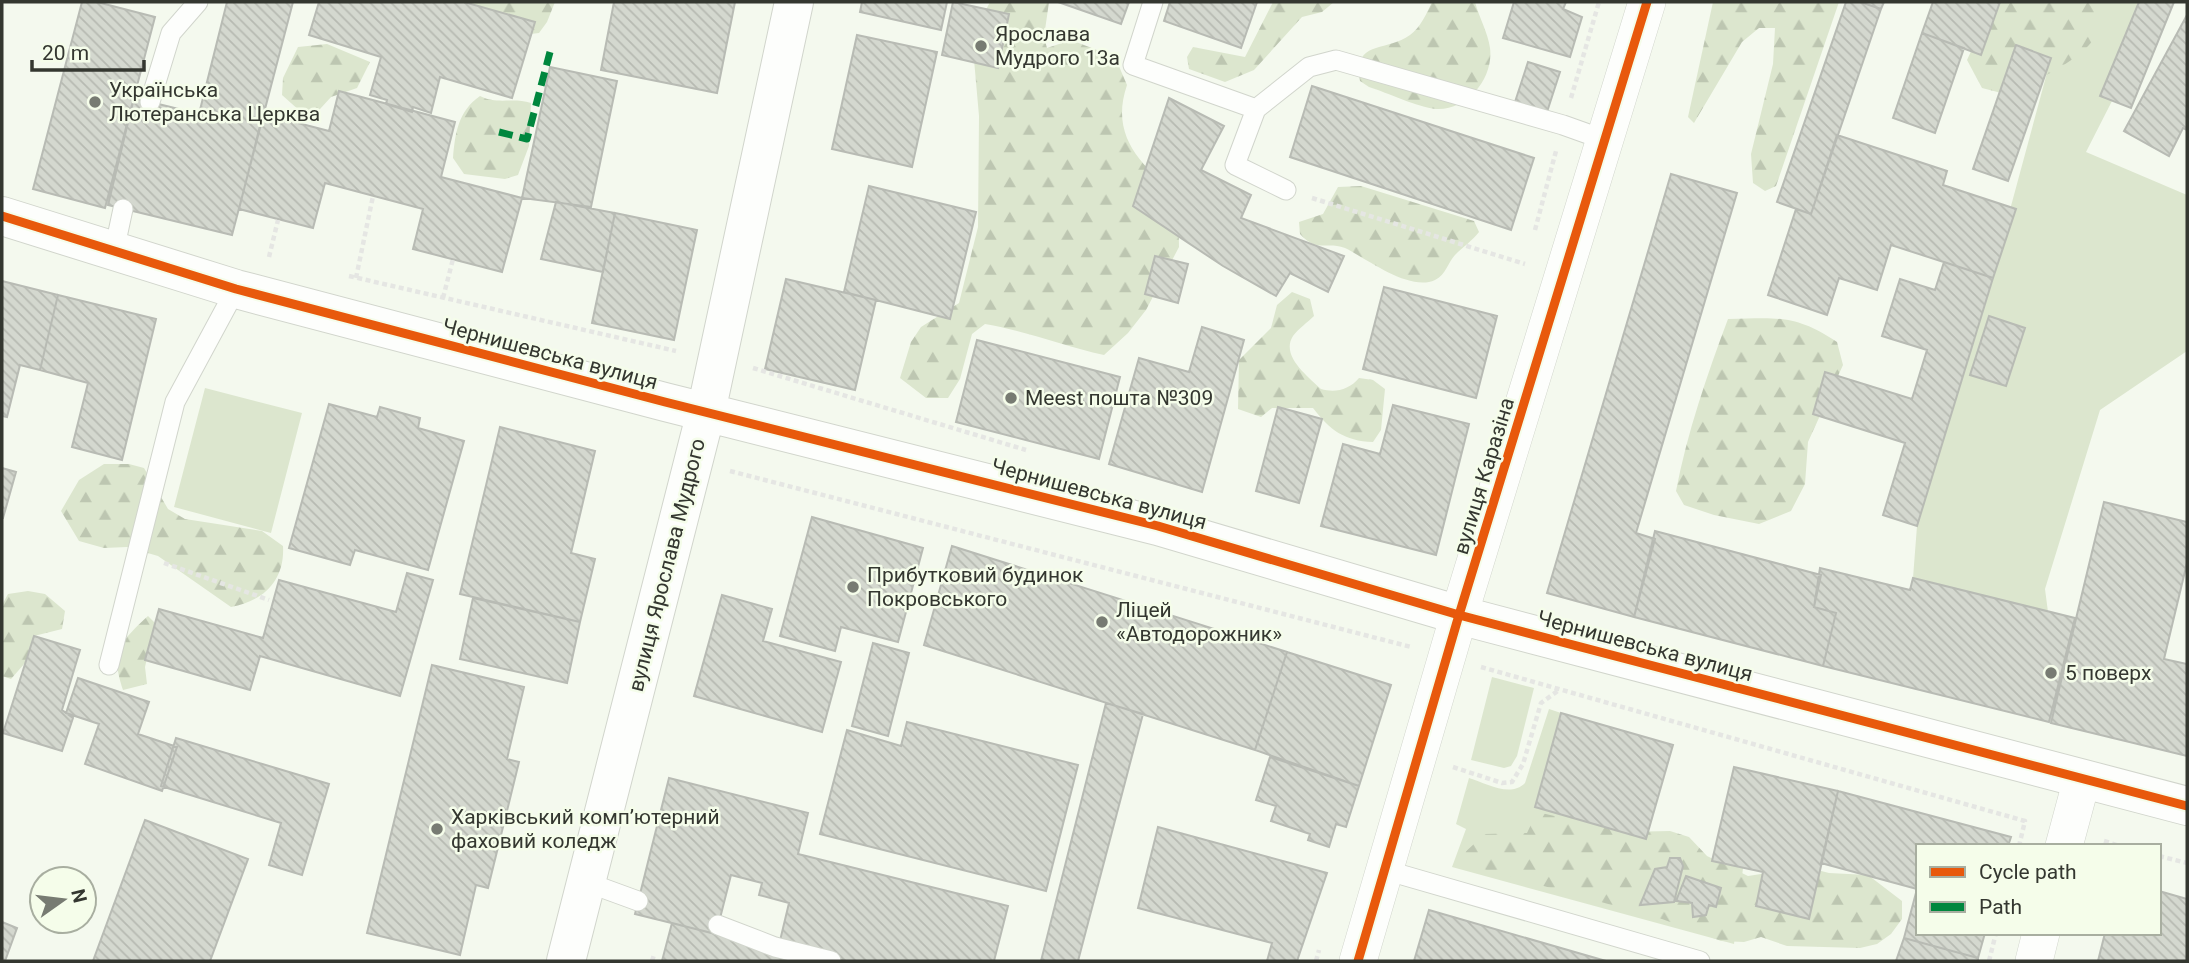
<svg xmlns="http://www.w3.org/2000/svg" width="2189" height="963" viewBox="0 0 2189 963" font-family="Roboto,sans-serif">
	<defs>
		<pattern id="forest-firs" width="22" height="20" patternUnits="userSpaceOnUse" patternTransform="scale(1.75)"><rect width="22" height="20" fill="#dce6ce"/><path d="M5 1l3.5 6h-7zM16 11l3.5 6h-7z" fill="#bdc6b1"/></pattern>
		<pattern id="building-back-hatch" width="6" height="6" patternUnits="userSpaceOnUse" patternTransform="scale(1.75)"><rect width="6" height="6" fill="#d4d8cf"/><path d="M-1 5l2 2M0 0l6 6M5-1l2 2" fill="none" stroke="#b7bab2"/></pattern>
	</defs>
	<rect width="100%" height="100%" fill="#f4f9ee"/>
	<path fill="#dce6ce" d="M2073,2H2139L2100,96L2112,101L2086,152L2187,195V351L2100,410L2045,589L2048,612L1913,578L1917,526L1981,317L2051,58Z
		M205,388L302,413L271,533L174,507Z
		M1492,677L1534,688L1517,756L1511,766L1504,768L1471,760Z
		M1549,709L1561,713L1624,832L1743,868L1734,944L1452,867L1466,829L1456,824L1469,778C1486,783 1510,798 1525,783Z"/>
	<path fill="url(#forest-firs)" d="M457,2H555L547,22L539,33L514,36L462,11Z
		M990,2H1049L1044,37L1047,48L1071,40L1115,57L1127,85C1109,138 1143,165 1178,198L1179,247L1146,310L1128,333L1104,355C1064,346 1026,331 985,324L972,334L960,379L948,398H926L900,378L911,342L921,327L959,303L978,227L979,116L972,37Z
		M1273,2H1334L1322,12L1302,17L1254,70L1225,82L1189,69L1187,57L1193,47L1245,57Z
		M1432,2H1475C1479,17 1488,33 1490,48C1494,78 1467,111 1436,109C1417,107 1388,93 1369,87L1360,81C1353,39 1385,53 1410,35C1420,28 1427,13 1432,2Z
		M1713,2H1839L1776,186L1765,191L1753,183L1751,154L1773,64L1775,28H1759L1742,42L1694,123L1688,117Z
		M1994,2H2095C2096,13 2101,29 2094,39C2077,63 2036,78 2013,96L1982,88L1967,60Z
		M327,44L370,62L357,88L331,97L310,120L282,95L283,78L298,47Z
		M480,96C497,105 513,97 531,103L529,146L518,175L505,179L464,174L453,158C455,134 458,111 480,96Z
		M1361,186L1474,221L1479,232C1472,241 1463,247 1455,255C1448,262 1446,275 1435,280C1409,292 1366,258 1345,248C1327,241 1317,253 1300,234L1299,222L1323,214L1338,187Z
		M1292,292L1310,299L1314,316C1308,322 1298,329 1293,336C1280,356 1309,377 1321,389C1335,393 1349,390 1359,378L1373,380L1385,389L1381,430L1373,442C1344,441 1330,430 1313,408H1272L1261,417L1238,409L1239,360L1271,328L1277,305Z
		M1728,319C1777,318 1795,314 1837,342L1843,365L1808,442L1805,484L1791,511L1759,524L1714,515L1684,505L1676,491C1687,433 1707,375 1728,319Z
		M104,464H129L144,468L168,509L185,519L262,531L283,546C285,580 264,601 231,607L158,556L127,547L104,548L79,541L61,511L79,480Z
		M28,591L45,594L65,611L62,629L34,636L25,663L11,679L2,676V605L8,594Z
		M148,616L155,623L145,667L147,684L123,690C110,652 120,642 148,616Z
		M1537,812L1624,832L1670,831L1689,837L1707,856L1748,876L1806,867L1829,873L1868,875L1902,901V919L1891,934L1877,944L1860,948L1787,946L1761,937L1744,942L1721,941L1662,919L1465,864L1463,854L1485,834L1527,833Z"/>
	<path fill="url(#building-back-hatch)" stroke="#b8bbb4" stroke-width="2" d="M82,2H97L155,17L105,208L33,189Z
		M227,2H293L232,235L108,205L134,98L199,114Z
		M319,2H464L535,22L512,98L440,77L431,113L413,107L412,112L386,104L387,100L370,95L381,57L309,35Z
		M614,2H735L717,93L601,70Z
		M862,2H947L941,30L860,12Z
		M953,2L1009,14L998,68L942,55Z
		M1058,2H1129L1121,24Z
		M1170,2H1257L1241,48L1164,21Z
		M1514,2H1566L1563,9L1582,17L1570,57L1503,38Z
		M1846,2H1860L1881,9L1811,214L1777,202Z
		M1860,2H1884L1881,9Z
		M1933,2H2000L1981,55L1922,33Z
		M2139,2H2174L2131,108L2100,96Z
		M2187,15V130L2183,128L2169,156L2124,131Z
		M1922,33L1964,48L1935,133L1893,118Z
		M857,35L937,52L912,167L832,149Z
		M2016,45L2051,58L2008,181L1973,169Z
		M1528,62L1560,72L1546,115L1514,105Z
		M550,67L617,81L591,207L522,198Z
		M1312,86L1534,158L1511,230L1290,157Z
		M339,91L455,122L441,177L522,198L502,272L413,249L423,209L325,183L313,228L239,209L263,114L329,131Z
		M1169,98L1224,126L1201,170L1251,195L1241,218L1344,256L1328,292L1290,273L1276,296L1223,266L1133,206Z
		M1837,135L1947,171L1943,185L2016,209L1993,278L1891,245L1877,290L1839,278L1827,315L1768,295L1796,209L1811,214Z
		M1671,174L1737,193L1636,533L1655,539L1634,617L1547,593Z
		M869,186L976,212L950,319L844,292Z
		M556,202L615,213L603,272L541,259Z
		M615,213L697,230L674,340L592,323Z
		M1155,256L1188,264L1178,303L1145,294Z
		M1944,262L1993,278L1917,526L1883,515L1905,443L1813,414L1825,372L1912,399L1927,350L1882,336L1900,279L1935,290Z
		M786,279L876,300L855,390L765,369Z
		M2,281L58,295L40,370L20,365L7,417L2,416Z
		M1384,287L1497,316L1476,398L1363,369Z
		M58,295L156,319L122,460L72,447L88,383L40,370Z
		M1989,316L2025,328L2006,386L1970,375Z
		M1202,327L1244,340L1202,492L1109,464L1139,358L1189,372Z
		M977,340L1120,377L1099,459L956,422Z
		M329,404L377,417L380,407L420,418L418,428L464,441L428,570L355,550L350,565L289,548Z
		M1393,405L1469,424L1436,555L1321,526L1343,444L1380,454Z
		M1278,407L1322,419L1299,503L1256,491Z
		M500,427L595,451L571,553L595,559L580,622L460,594Z
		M2,468L16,472L3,518H2Z
		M2104,502L2187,522V563L2164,659L2187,664V756L2051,723Z
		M812,517L923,548L898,642L841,627L835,651L780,636Z
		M1655,531L1821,575L1814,607L1836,613L1823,666L1634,617Z
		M952,546L1287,652L1255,750L924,645Z
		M1820,568L1910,590L1913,578L2075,618L2049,722L1823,666L1836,613L1814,607Z
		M407,573L433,580L400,696L260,656L250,690L145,660L159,609L263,638L279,580L396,612Z
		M722,595L772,609L763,641L841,662L822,732L694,696Z
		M473,598L580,622L567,683L460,659Z
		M34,636L80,650L62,710L73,718L62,751L3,733Z
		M873,643L909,653L888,736L852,726Z
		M1287,652L1391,685L1359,786L1255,750Z
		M432,665L524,687L507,759L519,762L488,888L476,885L460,955L367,933Z
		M78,678L149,702L138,734L177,747L162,791L85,764L99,724L66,713Z
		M1106,703L1143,714L1078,961H1041Z
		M1561,713L1673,745L1646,839L1535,807Z
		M907,722L1078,765L1046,891L820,834L847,730L901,746Z
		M176,738L329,784L302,875L269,865L281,823L161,786Z
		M1270,757L1359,786L1346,827L1336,824L1329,847L1308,840L1310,834L1271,821L1276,806L1256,800Z
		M1734,767L1838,791L1809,919L1756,906L1763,872L1712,861Z
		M669,778L808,813L798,854L1008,906L994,961H846L779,945L789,903L759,895L762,883L731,875L716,934L635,914Z
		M1838,791L2011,837L2008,846H1918V933H1985L1978,958L1904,938L1917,889L1821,863Z
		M145,820L248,859L210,961H93Z
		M1158,827L1327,873L1297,961H1267L1272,943L1138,908Z
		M1670,858H1680L1683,866L1674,902L1640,905L1655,869L1667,867Z
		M1686,876L1721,888L1716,907L1709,905L1706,915L1693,917L1692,903L1676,901Z
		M2159,891L2187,899V961H2098L2105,933H2159Z
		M1429,910L1606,961H1414Z
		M2,922L17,928L5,961H2Z
		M672,923L727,937L818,961H662Z
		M1904,938L1978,958V961H1896Z"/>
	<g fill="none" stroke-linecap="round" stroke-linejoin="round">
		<g stroke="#d1d5cc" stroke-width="21">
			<path id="service" d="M1153,2L1133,65L1256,109L1235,165L1286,190
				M150,102L171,33L198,2
				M1256,109L1309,67L1336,60L1563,125L1605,140
				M114,251L123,209
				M109,665L175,402L236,289
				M1385,870L1700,961
				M586,882L638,901
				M718,925L775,947L831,961"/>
		</g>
		<g stroke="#d1d5cc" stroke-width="38">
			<path id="minor" d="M2064,846L2082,779
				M1358,961L1459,615L1647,2
				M2034,961L2041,933"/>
		</g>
		<g stroke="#d1d5cc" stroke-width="40">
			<path id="tertiary" d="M2,216L236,289L665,402L1158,526L1459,615L2187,806
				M566,961L706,412L794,2"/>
		</g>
		<path stroke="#e5e6e3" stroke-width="4.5" stroke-dasharray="5 3.5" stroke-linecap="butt" d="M1571,98L1599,2
			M1312,198L1525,264
			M1535,230L1556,151
			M269,257L278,220
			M349,276L676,351
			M356,278L373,196
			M443,298L453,259
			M753,368L1026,450
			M730,471L1411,647
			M164,563L269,600
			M1481,667L2025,821L2019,846
			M1453,767L1502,783L1512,782L1523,764L1541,703L1559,690
			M2104,841L2120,846
			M2159,856L2187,863
			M652,961L654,955
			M1316,961L1319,950
			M1989,961L1996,933"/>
		<use href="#service" stroke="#fdfefc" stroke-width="19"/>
		<use href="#minor" stroke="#fdfefc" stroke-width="37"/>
		<use href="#tertiary" stroke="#fdfefc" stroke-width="38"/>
		<path stroke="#00873e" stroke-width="7" stroke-dasharray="14 7" stroke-linecap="butt" d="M499,132L527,139L550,52"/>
		<g stroke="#f5fdea" stroke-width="13">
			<path id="cycleway" d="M2,216L236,289L665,402L1158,526L1459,615L2187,806
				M1358,961L1459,615L1647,2"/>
		</g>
		<use href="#cycleway" stroke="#e8590c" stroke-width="9"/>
	</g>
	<g fill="#777b72" stroke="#f5fdea" stroke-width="2.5">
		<circle cx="981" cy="46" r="7"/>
		<circle cx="95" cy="102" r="7"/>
		<circle cx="1011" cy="398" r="7"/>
		<circle cx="853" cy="587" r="7"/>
		<circle cx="1102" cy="622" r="7"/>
		<circle cx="2051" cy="673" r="7"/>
		<circle cx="437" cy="829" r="7"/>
	</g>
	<g text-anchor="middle" stroke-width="5" stroke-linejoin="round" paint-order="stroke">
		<g font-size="21" fill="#343730" stroke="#f5fdea" text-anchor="start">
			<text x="995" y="41">Ярослава<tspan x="995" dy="24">Мудрого 13а</tspan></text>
			<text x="109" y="97">Українська<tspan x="109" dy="24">Лютеранська Церква</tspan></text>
			<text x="1025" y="405">Meest пошта №309</text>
			<text x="867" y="582">Прибутковий будинок<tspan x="867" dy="24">Покровського</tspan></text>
			<text x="1116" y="617">Ліцей<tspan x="1116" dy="24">«Автодорожник»</tspan></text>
			<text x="2065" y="680">5 поверх</text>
			<text x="451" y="824">Харківський компʼютерний<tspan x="451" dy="24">фаховий коледж</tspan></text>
		</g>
		<g font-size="21" fill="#343730" stroke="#f5fdea">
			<text transform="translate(550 354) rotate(15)" y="7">Чернишевська вулиця</text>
			<text transform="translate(1484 476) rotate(-73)" y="7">вулиця Каразіна</text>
			<text transform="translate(1099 494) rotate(15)" y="7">Чернишевська вулиця</text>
			<text transform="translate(667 565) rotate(-76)" y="7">вулиця Ярослава Мудрого</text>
			<text transform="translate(1645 646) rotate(15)" y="7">Чернишевська вулиця</text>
		</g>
	</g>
	<rect width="2189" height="963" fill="none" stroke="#343730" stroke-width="7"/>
	<rect x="1916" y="844" width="245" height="91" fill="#f5fdea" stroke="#a8aea0" stroke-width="2"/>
	<rect x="1930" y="867" width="35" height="10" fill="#e8590c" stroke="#a8aea0" stroke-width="2"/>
	<text x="1979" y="879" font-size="21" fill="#343730">Cycle path</text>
	<rect x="1930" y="902" width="35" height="10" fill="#00873e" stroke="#a8aea0" stroke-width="2"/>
	<text x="1979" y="914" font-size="21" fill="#343730">Path</text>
	<g transform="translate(63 900) rotate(76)"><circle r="33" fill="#f5fdea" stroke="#a8aea0" stroke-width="2"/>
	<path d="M0-5L12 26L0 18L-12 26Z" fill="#777b72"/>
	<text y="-10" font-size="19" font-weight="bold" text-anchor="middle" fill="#343730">N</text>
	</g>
	<path d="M32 60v10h112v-10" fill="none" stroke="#343730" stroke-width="3.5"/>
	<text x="42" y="60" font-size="21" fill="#343730" stroke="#f5fdea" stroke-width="5" paint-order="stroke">20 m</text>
</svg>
